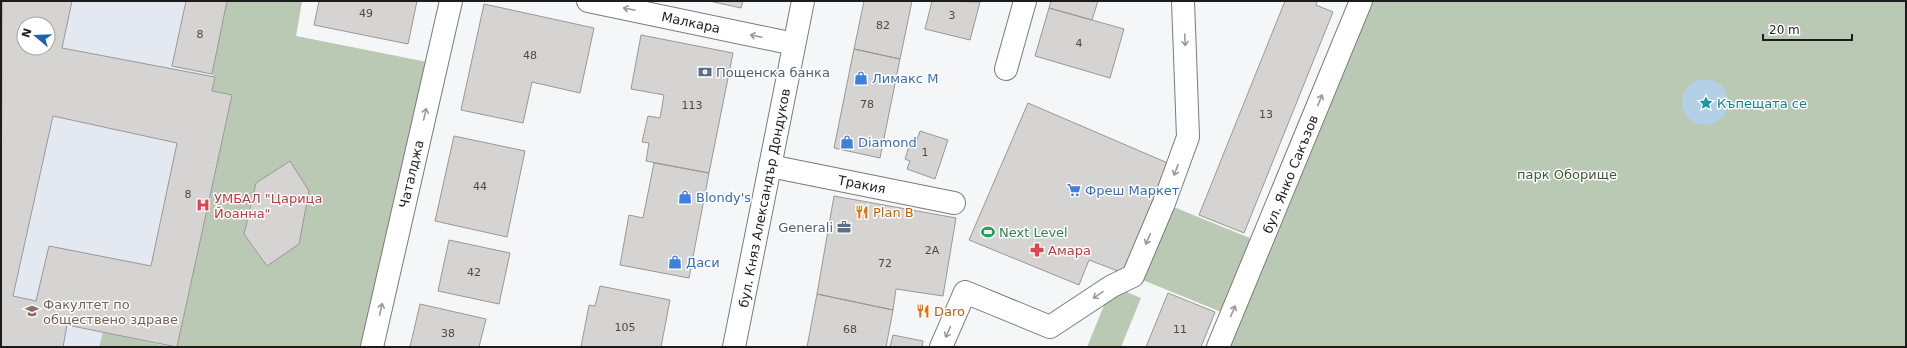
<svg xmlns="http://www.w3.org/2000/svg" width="1907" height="348" viewBox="0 0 1907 348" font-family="'DejaVu Sans',sans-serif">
	<rect width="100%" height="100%" fill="#f4f6f7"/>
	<path fill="#e4e9f1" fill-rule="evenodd" d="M1,1H302L296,36L437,64L372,347H1ZM24,24H48V48H24Z"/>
	<path fill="#b9c9b3" d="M227,1H302L296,36L437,64L372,347H177L231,95L212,91L215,77L212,74Z
		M1370,1H1906V347H1229Z
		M1164,203L1262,243L1231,316L1133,276Z
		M1112,286L1141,298L1121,347H1087Z
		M103,332L171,347H99Z"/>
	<path fill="#b2d1e7" d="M1682 102a23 23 0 1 1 46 0a23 23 0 1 1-46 0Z"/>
	<path fill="#d5d4d3" stroke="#9a9897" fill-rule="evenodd" d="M2,1H72L62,48L215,77L212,91L232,95L177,347L67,325L63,347H1ZM24,24H48V48H24ZM53,116L177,143L151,266L49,246L36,301L13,296Z
		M186,1H227L212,74L172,66Z
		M319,1H417L408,44L314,25Z
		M709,1H743L741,8Z
		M864,1H912L900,59L854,49Z
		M932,1L980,2L970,40L925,29Z
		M1051,1H1098L1092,20L1049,8Z
		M1285,1H1317L1316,5L1333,12L1244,233L1199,215Z
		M484,4L594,28L580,93L532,82L523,123L461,110Z
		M1049,8L1124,29L1110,78L1035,56Z
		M641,35L733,53L709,173L646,161L649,143L642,142L648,116L660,118L664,95L631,89Z
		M854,49L900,59L880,158L834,148Z
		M1028,103L1170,164L1123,273L1089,260L1079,285L969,240Z
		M920,131L948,140L935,179L907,169L910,161L905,159L910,143L915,145Z
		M454,136L525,151L507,237L435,221Z
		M290,161L309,191L299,244L267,266L244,234L256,183Z
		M654,163L709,173L689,278L620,265L629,215L643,218Z
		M834,196L956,218L943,296L896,289L893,310L817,294Z
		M449,240L510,253L499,304L438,291Z
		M600,286L670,300L661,347H581L589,305L595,306Z
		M1168,293L1215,312L1201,347H1146Z
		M817,294L893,310L886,347H807Z
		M420,304L486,319L479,347H410Z
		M893,335L923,341L922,347H890Z"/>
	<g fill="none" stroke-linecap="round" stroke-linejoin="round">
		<g stroke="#797a7b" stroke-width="24">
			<path id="street" d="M588,1L794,44
				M1006,69L1025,1
				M770,166L954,203
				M372,347L451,1
				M941,347L965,292L1050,327L1112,286L1133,276L1164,203L1188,137L1183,1
				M1218,347L1361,1"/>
		</g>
		<g stroke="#797a7b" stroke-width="24">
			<path id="primary" d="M734,347L803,1"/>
		</g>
		<use href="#street" stroke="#fff" stroke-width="22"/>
		<use href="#primary" stroke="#fff" stroke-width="22"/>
	</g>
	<defs><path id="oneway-shaft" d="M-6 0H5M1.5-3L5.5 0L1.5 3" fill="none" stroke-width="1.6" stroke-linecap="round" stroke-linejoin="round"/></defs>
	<g stroke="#999">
		<use href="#oneway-shaft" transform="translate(629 9) rotate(-168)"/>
		<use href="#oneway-shaft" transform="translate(756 36) rotate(-168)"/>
		<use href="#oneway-shaft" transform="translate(1185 40) rotate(87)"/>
		<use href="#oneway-shaft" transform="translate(1320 100) rotate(-68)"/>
		<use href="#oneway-shaft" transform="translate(425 114) rotate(-77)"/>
		<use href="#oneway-shaft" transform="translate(1176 170) rotate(111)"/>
		<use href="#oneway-shaft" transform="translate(1148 239) rotate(113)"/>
		<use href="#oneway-shaft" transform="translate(1098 295) rotate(146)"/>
		<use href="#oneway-shaft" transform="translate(381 309) rotate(-77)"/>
		<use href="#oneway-shaft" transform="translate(1233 311) rotate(-67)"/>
		<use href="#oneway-shaft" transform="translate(948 332) rotate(114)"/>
	</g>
	<defs>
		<g id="bank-bare" transform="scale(1.08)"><path d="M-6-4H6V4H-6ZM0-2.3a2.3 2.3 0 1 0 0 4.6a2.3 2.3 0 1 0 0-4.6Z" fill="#5c6f8a" stroke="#fff" stroke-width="2.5" paint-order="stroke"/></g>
		<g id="shop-bare" transform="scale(1.08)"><path d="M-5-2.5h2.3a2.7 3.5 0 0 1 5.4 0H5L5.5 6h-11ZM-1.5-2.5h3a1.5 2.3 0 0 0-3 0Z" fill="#3f7fe0" stroke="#fff" stroke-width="2.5" paint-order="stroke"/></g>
		<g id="sight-bare" transform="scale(1.08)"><path d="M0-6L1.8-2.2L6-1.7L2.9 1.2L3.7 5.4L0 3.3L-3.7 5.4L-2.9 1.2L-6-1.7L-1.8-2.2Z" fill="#0f9aa8" stroke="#fff" stroke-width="2.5" paint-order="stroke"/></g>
		<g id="supermarket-bare" transform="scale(1.08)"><path d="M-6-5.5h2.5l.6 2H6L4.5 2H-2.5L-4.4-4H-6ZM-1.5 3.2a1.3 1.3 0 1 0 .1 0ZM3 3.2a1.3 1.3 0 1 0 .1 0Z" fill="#3f7fe0" stroke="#fff" stroke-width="2.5" paint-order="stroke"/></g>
		<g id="hospital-bare" transform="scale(1.08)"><path d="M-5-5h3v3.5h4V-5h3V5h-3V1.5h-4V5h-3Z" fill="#e0444e" stroke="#fff" stroke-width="2.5" paint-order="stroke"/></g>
		<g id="restaurant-bare" transform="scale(1.08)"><path d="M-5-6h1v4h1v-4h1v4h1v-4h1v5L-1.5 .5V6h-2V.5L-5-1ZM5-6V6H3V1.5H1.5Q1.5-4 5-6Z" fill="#e8710a" stroke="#fff" stroke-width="2.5" paint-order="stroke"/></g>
		<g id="office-bare" transform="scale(1.08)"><path d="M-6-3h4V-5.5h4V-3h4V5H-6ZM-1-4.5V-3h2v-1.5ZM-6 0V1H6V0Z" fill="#5c6f8a" stroke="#fff" stroke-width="2.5" paint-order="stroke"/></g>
		<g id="stadium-bare" transform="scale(1.08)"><path d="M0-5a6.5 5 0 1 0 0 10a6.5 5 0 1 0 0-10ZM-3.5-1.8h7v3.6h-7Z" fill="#2e9e5b" stroke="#fff" stroke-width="2.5" paint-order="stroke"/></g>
		<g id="pharmacy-bare" transform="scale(1.08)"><path d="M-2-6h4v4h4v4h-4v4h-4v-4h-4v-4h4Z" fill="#e0444e" stroke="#fff" stroke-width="2.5" paint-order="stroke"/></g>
		<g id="university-bare" transform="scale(1.08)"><path d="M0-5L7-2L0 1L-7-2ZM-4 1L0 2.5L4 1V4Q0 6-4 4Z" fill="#8d6e63" stroke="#fff" stroke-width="2.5" paint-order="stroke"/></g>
	</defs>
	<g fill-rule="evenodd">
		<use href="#bank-bare" x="705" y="72"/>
		<use href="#shop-bare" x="861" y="78"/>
		<use href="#sight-bare" x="1706" y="103"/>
		<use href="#shop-bare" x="847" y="142"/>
		<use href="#supermarket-bare" x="1074" y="190"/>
		<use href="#shop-bare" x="685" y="197"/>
		<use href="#hospital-bare" x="203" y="205"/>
		<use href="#restaurant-bare" x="862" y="212"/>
		<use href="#office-bare" x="844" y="227"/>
		<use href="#stadium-bare" x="988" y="232"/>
		<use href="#pharmacy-bare" x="1037" y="250"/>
		<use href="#shop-bare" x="675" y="262"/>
		<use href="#university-bare" x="32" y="311"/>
		<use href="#restaurant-bare" x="923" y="311"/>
	</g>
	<g text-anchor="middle" stroke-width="3" stroke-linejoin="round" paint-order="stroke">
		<g font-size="11" fill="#4a4a4a">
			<text x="366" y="17">49</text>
			<text x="952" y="19">3</text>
			<text x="883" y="29">82</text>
			<text x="200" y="38">8</text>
			<text x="1079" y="47">4</text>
			<text x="530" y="59">48</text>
			<text x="867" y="108">78</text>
			<text x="692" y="109">113</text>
			<text x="1266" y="118">13</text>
			<text x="925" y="156">1</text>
			<text x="480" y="190">44</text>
			<text x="188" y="198">8</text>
			<text x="932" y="254">2А</text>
			<text x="885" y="267">72</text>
			<text x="474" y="276">42</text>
			<text x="625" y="331">105</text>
			<text x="850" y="333">68</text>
			<text x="1180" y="333">11</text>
			<text x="448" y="337">38</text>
		</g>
		<g font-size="13" fill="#1c1c1d" stroke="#fff">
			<text transform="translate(691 22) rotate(12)" y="5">Малкара</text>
			<text transform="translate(411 174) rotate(-77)" y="5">Чаталджа</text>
			<text transform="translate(1290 174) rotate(-68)" y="5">бул. Янко Сакъзов</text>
			<text transform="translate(862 184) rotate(11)" y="5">Тракия</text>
			<text transform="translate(764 198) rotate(-79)" y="5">бул. Княз Александър Дондуков</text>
		</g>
		<g font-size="13" fill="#4e5e75" stroke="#fff" text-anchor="start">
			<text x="716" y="77">Пощенска банка</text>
			<text x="833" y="232" text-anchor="end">Generali</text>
		</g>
		<g font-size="13" fill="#366cbe" stroke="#fff" text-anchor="start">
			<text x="872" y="83">Лимакс М</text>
			<text x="858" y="147">Diamond</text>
			<text x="1085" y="195">Фреш Маркет</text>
			<text x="696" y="202">Blondy's</text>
			<text x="686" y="267">Даси</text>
		</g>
		<g font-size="13" fill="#0d838f" stroke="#fff" text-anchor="start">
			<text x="1717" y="108">Къпещата се</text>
		</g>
		<g font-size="13" fill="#3c592d" stroke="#fff">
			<text x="1567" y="179">парк Оборище</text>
		</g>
		<g font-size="13" fill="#be3a42" stroke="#fff" text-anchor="start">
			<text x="214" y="203">УМБАЛ "Царица<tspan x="214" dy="15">Йоанна"</tspan></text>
			<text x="1048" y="255">Амара</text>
		</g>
		<g font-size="13" fill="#c56008" stroke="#fff" text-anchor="start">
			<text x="873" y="217">Plan B</text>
			<text x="934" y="316">Daro</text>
		</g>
		<g font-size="13" fill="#27864d" stroke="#fff" text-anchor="start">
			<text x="999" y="237">Next Level</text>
		</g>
		<g font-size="13" fill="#785e54" stroke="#fff" text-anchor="start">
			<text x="43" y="309">Факултет по<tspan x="43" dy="15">обществено здраве</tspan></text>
		</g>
	</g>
	<rect width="1907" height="348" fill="none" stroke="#1c1c1d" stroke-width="4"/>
	<g transform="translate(36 36) rotate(289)"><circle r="19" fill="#ffffff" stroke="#a4a4a5"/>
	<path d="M0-3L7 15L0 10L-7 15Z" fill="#1d61b1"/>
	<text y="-6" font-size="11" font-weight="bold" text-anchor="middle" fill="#1c1c1d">N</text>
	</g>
	<path d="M1763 34v6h89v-6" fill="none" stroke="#1c1c1d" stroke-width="2"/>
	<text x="1769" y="34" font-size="12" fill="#1c1c1d" stroke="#ffffff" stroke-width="3" paint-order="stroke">20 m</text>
</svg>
